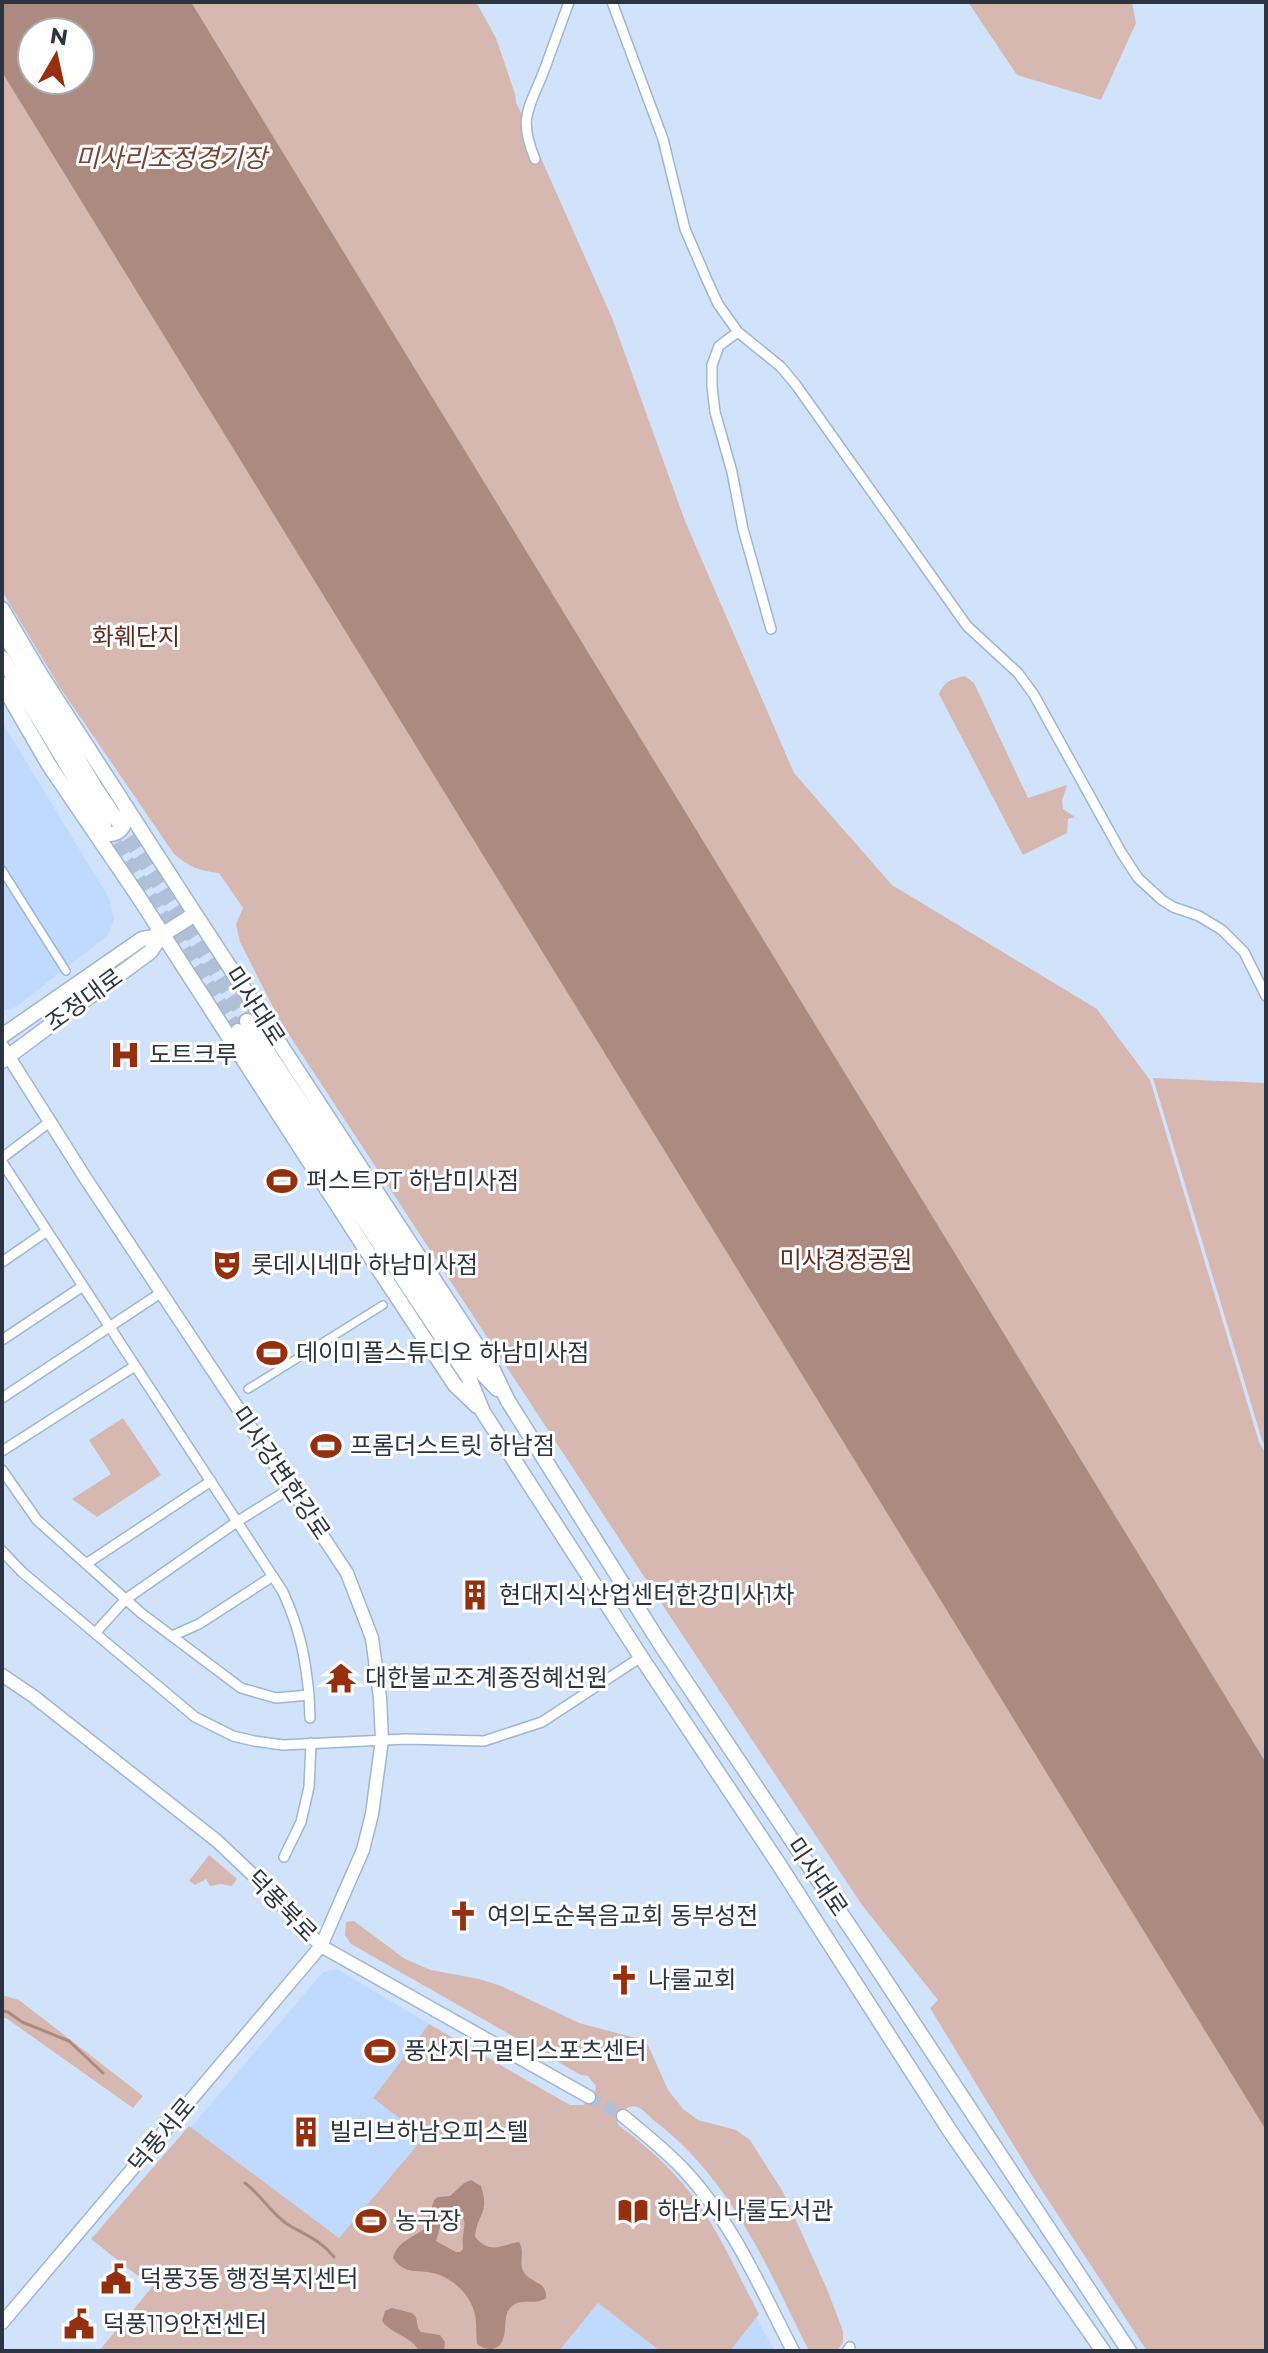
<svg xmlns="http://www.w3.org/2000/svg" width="1268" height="2353" viewBox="0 0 1268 2353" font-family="Montserrat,'Noto Sans KR',sans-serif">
	<rect width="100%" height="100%" fill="#d1e3fb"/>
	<path fill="#bfdafe" d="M2,722L109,898L114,919L108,935L16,1007L5,1010L2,1009Z
		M337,1969L429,2024L373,2098L424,2137L327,2252L101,2233L323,1972Z
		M598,2303L660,2351H559Z
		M756,2317L775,2351H730Z"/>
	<path fill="#d7b8b0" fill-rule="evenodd" d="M2,2H476L496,38L515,94L516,102L612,318L685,521L794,773L892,885L1097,1009L1150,1080L1259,1442L1266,1454V2351H1147L1033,2177L930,2008L938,2000L862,1905L683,1636L280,1021L240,942L236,924L243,908L219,873C200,871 189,867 174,854L59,686L2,591ZM32,32H80V80H32Z
		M968,2H1132L1136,23L1101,100L1017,75Z
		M965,676L974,683L1028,798L1067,785L1062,801L1063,809L1075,817L1068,819L1067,833L1023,855L939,694C944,681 952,679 965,676Z
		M1153,1078L1266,1083V1448L1262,1440Z
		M123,1418L161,1475L97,1517L72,1499L111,1474L89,1440Z
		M209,1855L237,1879L232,1886L221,1884L210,1886L206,1879L195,1885L189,1881Z
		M354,1921L405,1959L431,1970L479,1979L501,1986L579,2023L643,2040L648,2045L668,2090L683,2109L698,2120L736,2130L750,2140L783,2192L827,2289L843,2331V2342L837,2351H809C767,2267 733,2182 656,2122C644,2113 637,2098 622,2112L617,2122L618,2125C650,2148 680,2176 702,2209C724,2242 740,2279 759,2314L730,2351H660L598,2303L559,2351H99L152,2287L91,2239L189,2126L339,2238L424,2137L373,2098L429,2024L570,2105H583L594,2097L596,2086L588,2076L581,2075L351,1944L345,1935L346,1922Z
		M2,1995L19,2000L143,2096L133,2108L6,2018H2Z"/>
	<path fill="#ad8a7f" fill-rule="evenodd" d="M2,2H191L1266,1763V2130L2,72ZM32,32H80V80H32Z
		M471,2180L481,2186C490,2214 477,2214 475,2237C491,2255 500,2245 519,2242C526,2253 517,2264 525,2274C534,2284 547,2282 546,2298C536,2305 525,2299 515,2304C501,2312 508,2327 503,2339C499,2352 485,2351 477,2344C476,2333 477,2321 474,2311C468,2291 448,2274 427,2272C412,2271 403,2272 393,2258C398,2240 412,2239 425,2228L434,2200L438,2197L450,2196L464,2183ZM453,2208C467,2220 465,2219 463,2236C462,2240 463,2244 463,2249L460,2252H456L436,2241L445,2211Z
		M392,2308L412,2313L416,2317L418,2328L421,2332L440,2335L445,2342L444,2351H419C410,2335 394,2336 382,2321L385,2311Z"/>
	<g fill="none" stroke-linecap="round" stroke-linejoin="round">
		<path stroke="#ad8a7f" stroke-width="3" d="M2,2011L8,2012L22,2022L69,2041L103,2073
			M245,2183C261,2195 271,2213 287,2224C305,2235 321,2240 334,2257"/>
		<path stroke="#b0c0d6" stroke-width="12" stroke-dasharray="12 6" stroke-linecap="butt" d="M589,2097L623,2116"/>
		<path stroke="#b0c0d6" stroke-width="14" stroke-dasharray="14 7" stroke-linecap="butt" d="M117,820L247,1021
			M104,826L238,1031"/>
		<g stroke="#9fb5d2" stroke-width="10">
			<path id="pedestrian" d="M2,870L66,971
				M248,1389L383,1305"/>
		</g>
		<g stroke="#9fb5d2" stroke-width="12">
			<path id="minor" d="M612,2L663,139L685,229L707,280L718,304L738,332L781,367L796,385L967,626L1018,673L1034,695L1121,852L1138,878L1162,900L1173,907L1199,916L1222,930L1244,952L1266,996
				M535,159C517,116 530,108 545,68C553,46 561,24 569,2
				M738,332L719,346L712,365V386L715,412L732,472L743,529L771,629
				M2,1158L51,1121
				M2,1162L283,1592C300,1630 305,1655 309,1695L276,1698L241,1688L141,1613L37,1520L2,1470
				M2,1262L47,1231
				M2,1340L83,1286
				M2,1398L162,1292
				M2,1451L135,1366
				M2,1551L22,1572L195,1717L233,1736L254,1741L283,1745L406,1739L484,1741L542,1722L641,1657
				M86,1564L211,1481
				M96,1632L126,1599L238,1521L291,1488
				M172,1636L199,1624L273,1576
				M309,1695L310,1718
				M284,1857L301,1822L309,1787L311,1743
				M847,2351L850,2347"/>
		</g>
		<g stroke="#9fb5d2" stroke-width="15">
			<path id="tertiary" d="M2,1046L86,1179L347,1573L372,1638L380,1698L382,1740L372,1814L363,1850L321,1946L2,2323
				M2,1675L33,1696L217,1841L255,1877L321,1946L589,2097
				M623,2116C644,2133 665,2150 684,2170C732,2221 761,2289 793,2351"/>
		</g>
		<g stroke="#9fb5d2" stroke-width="17">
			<path id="primary" d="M2,609L39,672L195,914L493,1370L508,1401L661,1645L864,1948L1129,2351
				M2,630L96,789L117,820
				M2,658L104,826
				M2,684L49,765L138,896L374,1262L455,1385L477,1406
				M94,831C112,838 125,834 126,813
				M247,1021L481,1372L497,1389
				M238,1031L469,1378L483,1412L641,1657L778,1863L950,2131L1103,2351
				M2,1036L142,939L162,935L195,914
				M2,1061L150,952L162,935"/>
		</g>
		<use href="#pedestrian" stroke="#fff" stroke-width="7"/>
		<use href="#minor" stroke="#fff" stroke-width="9"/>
		<use href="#tertiary" stroke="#fff" stroke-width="12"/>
		<use href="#primary" stroke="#fff" stroke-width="14"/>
	</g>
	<defs>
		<g id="hospital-bare" transform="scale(2.4)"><path d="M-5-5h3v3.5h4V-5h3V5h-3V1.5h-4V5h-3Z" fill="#962f0e" stroke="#fff" stroke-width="2.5" paint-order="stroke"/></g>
		<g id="stadium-bare" transform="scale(2.4)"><path d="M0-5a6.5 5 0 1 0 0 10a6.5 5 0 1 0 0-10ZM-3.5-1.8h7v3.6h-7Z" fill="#962f0e" stroke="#fff" stroke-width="2.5" paint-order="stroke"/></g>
		<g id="theatre-bare" transform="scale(2.4)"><path d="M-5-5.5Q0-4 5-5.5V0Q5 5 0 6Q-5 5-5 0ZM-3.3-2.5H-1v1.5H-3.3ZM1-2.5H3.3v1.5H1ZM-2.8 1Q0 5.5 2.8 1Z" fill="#962f0e" stroke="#fff" stroke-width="2.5" paint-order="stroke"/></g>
		<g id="building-bare" transform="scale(2.4)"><path d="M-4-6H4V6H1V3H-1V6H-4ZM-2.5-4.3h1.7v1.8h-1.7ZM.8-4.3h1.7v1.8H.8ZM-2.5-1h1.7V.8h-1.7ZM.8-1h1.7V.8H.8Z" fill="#962f0e" stroke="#fff" stroke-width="2.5" paint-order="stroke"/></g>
		<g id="temple-bare" transform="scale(2.4)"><path d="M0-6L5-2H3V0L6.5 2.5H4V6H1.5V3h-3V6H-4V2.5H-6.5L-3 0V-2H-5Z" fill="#962f0e" stroke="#fff" stroke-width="2.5" paint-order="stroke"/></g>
		<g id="church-bare" transform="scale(2.4)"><path d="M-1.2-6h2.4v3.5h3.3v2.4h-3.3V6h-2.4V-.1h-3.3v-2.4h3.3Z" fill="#962f0e" stroke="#fff" stroke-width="2.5" paint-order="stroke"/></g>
		<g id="library-bare" transform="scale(2.4)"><path d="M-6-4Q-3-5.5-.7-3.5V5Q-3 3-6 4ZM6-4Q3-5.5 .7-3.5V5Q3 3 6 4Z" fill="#962f0e" stroke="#fff" stroke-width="2.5" paint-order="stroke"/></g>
		<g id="civic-bare" transform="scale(2.4)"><path d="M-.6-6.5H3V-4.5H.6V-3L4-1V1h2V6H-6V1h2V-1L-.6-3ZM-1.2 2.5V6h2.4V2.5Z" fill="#962f0e" stroke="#fff" stroke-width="2.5" paint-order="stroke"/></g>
	</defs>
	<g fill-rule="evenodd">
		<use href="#hospital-bare" x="125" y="1055"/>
		<use href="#stadium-bare" x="282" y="1181"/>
		<use href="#theatre-bare" x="227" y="1265"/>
		<use href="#stadium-bare" x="272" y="1353"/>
		<use href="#stadium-bare" x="326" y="1446"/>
		<use href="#building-bare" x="475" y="1595"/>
		<use href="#temple-bare" x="341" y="1678"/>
		<use href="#church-bare" x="463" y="1916"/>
		<use href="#church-bare" x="624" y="1980"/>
		<use href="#stadium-bare" x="380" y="2051"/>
		<use href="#building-bare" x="306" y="2132"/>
		<use href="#library-bare" x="633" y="2211"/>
		<use href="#stadium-bare" x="371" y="2221"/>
		<use href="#civic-bare" x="116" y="2279"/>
		<use href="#civic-bare" x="79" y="2324"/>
	</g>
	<g text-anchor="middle" stroke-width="6" stroke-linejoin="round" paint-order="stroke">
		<g font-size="24" fill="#5e2c1e" stroke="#fff">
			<text x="136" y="645">화훼단지</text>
			<text x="846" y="1268">미사경정공원</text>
		</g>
		<g font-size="24" fill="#2b3440" stroke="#fff">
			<text transform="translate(84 1000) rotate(-36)" y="8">조정대로</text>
			<text transform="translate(255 1006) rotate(57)" y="8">미사대로</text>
			<text transform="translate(281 1473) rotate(56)" y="8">미사강변한강로</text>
			<text transform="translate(817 1877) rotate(56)" y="8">미사대로</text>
			<text transform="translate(282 1906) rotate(46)" y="8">덕풍북로</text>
			<text transform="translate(162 2135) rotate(-50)" y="8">덕풍서로</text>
		</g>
		<g font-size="24" fill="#2b3440" stroke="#fff" text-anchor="start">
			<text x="149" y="1063">도트크루</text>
			<text x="306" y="1189">퍼스트PT 하남미사점</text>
			<text x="251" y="1273">롯데시네마 하남미사점</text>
			<text x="296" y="1361">데이미폴스튜디오 하남미사점</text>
			<text x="350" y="1454">프롬더스트릿 하남점</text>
			<text x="499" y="1603">현대지식산업센터한강미사1차</text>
			<text x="365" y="1686">대한불교조계종정혜선원</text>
			<text x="487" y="1924">여의도순복음교회 동부성전</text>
			<text x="648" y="1988">나룰교회</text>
			<text x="404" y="2059">풍산지구멀티스포츠센터</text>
			<text x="330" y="2140">빌리브하남오피스텔</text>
			<text x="657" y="2219">하남시나룰도서관</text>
			<text x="395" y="2229">농구장</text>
			<text x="140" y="2287">덕풍3동 행정복지센터</text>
			<text x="103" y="2332">덕풍119안전센터</text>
		</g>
		<g font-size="26" font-style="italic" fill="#794436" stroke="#fff">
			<text x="171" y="167">미사리조정경기장</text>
		</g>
	</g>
	<rect width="1268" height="2353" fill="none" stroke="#2b3440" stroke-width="8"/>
	<g transform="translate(56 56) rotate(9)"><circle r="38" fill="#ffffff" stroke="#aaaeb3" stroke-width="2"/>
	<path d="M0-6L14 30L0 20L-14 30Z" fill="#962f0e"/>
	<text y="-12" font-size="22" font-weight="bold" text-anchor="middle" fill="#2b3440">N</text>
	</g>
</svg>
